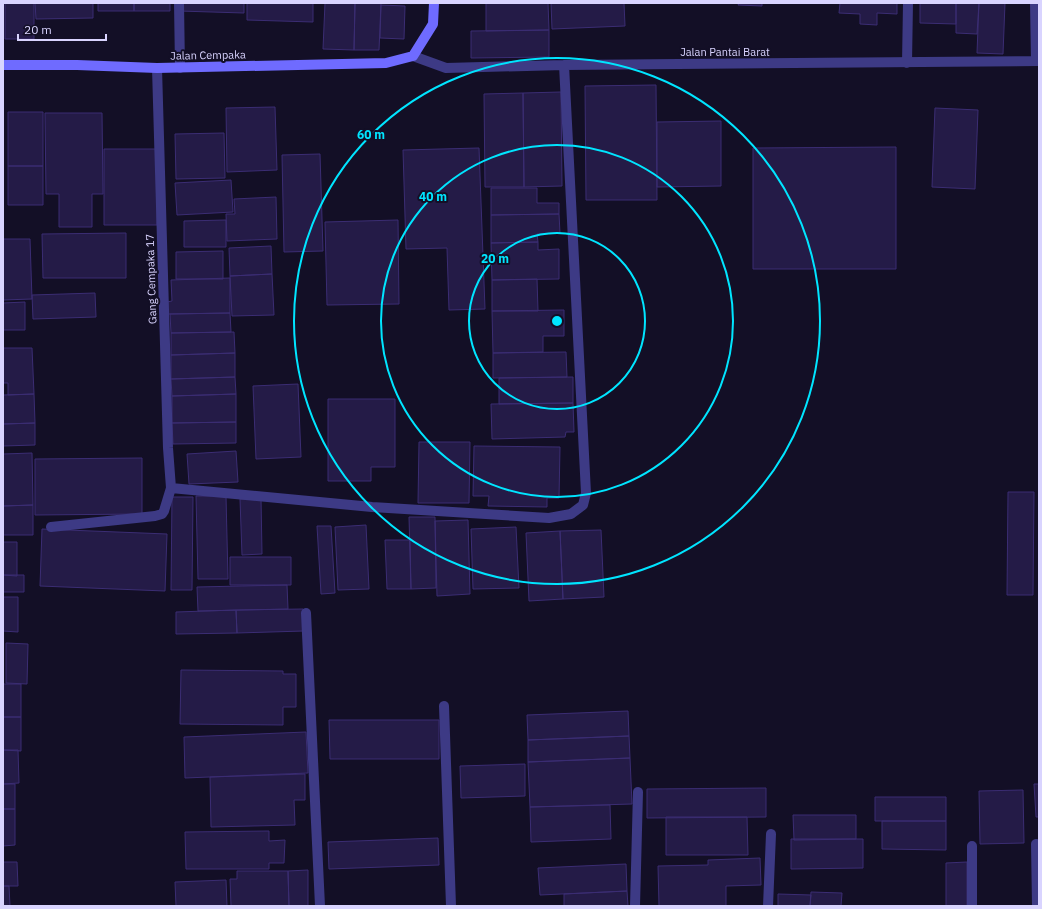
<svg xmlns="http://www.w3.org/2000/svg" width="1042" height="909" viewBox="0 0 1042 909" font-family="'IBM Plex Sans',sans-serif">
	<rect width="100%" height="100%" fill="#130f26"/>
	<path fill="#241b47" stroke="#3b2d73" d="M5,3H34V39H5Z
		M35,3H93V18L36,19Z
		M98,3H134V11H98Z
		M134,3H170V11H134Z
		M180,3H244V13L179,11Z
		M247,3H313V22L247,20Z
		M325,3H355L354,50L323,49Z
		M355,3H381L379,50H354Z
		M486,3H548L549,30L486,31Z
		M551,3H624L625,26L552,29Z
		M739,3H762V6L738,5Z
		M840,3H897V14L877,13V25L860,24V14L839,13Z
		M920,3H956V24L920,23Z
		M956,3H979L977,34L956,33Z
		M979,3H1005L1003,54L977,53Z
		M381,5L405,6L404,39L380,38Z
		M549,30V57L471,58V31Z
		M656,85L657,200H586L585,86Z
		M561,92L562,186L524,187L523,93Z
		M523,93L524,187H485L484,94Z
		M275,107L277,170L227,172L226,108Z
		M935,108L978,110L975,189L932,187Z
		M8,112H43V166H8Z
		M45,113H102L103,194H92V227H59V194H46Z
		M721,121V186L657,187V122Z
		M224,133L225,178L176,179L175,134Z
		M896,147V269H753V148Z
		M479,148L485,309L449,310L447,248L406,249L403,150Z
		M104,149H157V225H104Z
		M320,154L323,251L284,252L282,155Z
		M8,166H43V205H8Z
		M231,180L233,212L177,215L175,183Z
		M491,188H537V203H559V214L491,215Z
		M276,197L277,239L227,241L226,214H235L234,199Z
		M559,214L560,233L537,234L538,242L491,243V215Z
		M226,220V247H184V221Z
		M398,220L399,304L327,305L325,222Z
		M126,233V278H43L42,234Z
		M3,239H30L32,299L3,300Z
		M538,242V250L559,249V279L492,280L491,243Z
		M271,246L272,274L230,276L229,248Z
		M223,251V279H176V252Z
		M272,274L274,315L232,316L230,276Z
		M230,278V313L168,314L167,302L172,301L171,280Z
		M537,279L538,311H492V280Z
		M95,293L96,317L33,319L32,295Z
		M25,302V330H3V303Z
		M564,310V336H543V352L493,353L492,311Z
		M230,313L231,332L171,333L170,314Z
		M234,332L235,353L171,355V333Z
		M3,348H32L34,394L8,395V383H3Z
		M566,352L567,377L493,378V353Z
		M235,353V377L171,379V355Z
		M235,377L236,394L172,396L171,379Z
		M573,377V403L499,404V378Z
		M298,384L301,457L256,459L253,386Z
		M34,394L35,423L3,424V395Z
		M236,394V422L172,423V396Z
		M328,399H395V467H371V481H328Z
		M573,403L574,432H566L565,437L492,439L491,404Z
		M236,422V443L173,444L172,423Z
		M35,423V445L3,446V424Z
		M419,442H470L469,503H418Z
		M474,446L560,447L559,498H547V507L488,506L489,496H473Z
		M236,451L238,482L189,484L187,454Z
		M32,453L33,505L3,506V454Z
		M142,458V514L35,515V459Z
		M1008,492H1034L1033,595H1007Z
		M196,496H226L228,579H198Z
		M172,497H193L192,590H171Z
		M261,498L262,554L242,555L240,499Z
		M33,505V535H3V506Z
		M409,517H435L436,588L411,589Z
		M468,520L470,594L437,596L435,521Z
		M366,525L369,589L338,590L335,527Z
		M317,526H331L335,593L321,594Z
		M516,527L519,588L473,589L471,529Z
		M42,529L167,534L165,591L40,586Z
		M601,530L604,597L563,599L560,531Z
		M560,531L563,599L529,601L526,533Z
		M385,540H410L411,589H387Z
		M3,542H17V576L3,575Z
		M230,557H291V585H230Z
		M3,575H24V592H3Z
		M287,585L288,609L198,611L197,587Z
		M3,597H18V632L3,631Z
		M303,609L304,631L237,633L236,610Z
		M236,610L237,633L176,634V612Z
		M6,643L28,644L27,684L6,683Z
		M181,670L283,671V674H296V707H283V725L180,724Z
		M3,684H21V717H3Z
		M628,711L629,736L528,740L527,715Z
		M3,717H21V751L3,750Z
		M329,720H439V759H330Z
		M306,732L308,773L185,778L184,737Z
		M629,736L630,758L528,762V740Z
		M3,750H18L19,783L3,784Z
		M630,758L632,804L530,807L528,762Z
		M525,764V796L461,798L460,766Z
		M305,774V800H294L295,825L211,827L210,777Z
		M3,784H15V809H3Z
		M1034,784H1039V817H1036Z
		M766,788V817L647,818V789Z
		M1023,790L1024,843L980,844L979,791Z
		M875,797H946V821H875Z
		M610,805L611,839L531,842L530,807Z
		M3,809H15V845L3,846Z
		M793,815H856V839L794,840Z
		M666,817H747L748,855H666Z
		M882,821H946V850L882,849Z
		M269,831V841L285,840L284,863H269V869H186L185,832Z
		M438,838L439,865L329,869L328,842Z
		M791,839H863V868L791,869Z
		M760,858L761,885L726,886V906H659L658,866L708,865V860Z
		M3,862H17L18,886H3Z
		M967,862V906H946V863Z
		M626,864L627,891L540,895L538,868Z
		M308,870V906H289L288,871Z
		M237,871H288L289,906H231L230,879H237Z
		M226,880L227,906H176L175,882Z
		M3,886H9L10,906H3Z
		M627,891L628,906H564V894Z
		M811,892L842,893L841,906H810Z
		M778,894L811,895L810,906H778Z"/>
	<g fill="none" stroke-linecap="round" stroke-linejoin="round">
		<path stroke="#3d3a85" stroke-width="10" d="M179,3L180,68
			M1035,3L1036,61
			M413,56L446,68L564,65L1039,61
			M907,63L908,3
			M171,488L372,507L549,518L571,514L583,505L586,493L564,65
			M51,527L155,516L162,514L164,511L171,488L168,448L157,68
			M306,613L320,906
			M444,706L451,906
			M1036,844L1037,906
			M972,846V906
			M635,906L638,792
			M768,906L771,834"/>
		<path stroke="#6f6bff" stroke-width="10" d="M3,65H77L157,68L386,63L413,56L433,24L434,3"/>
	</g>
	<g fill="none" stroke="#00e5ff" stroke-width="2">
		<circle cx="557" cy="321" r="88"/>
		<circle cx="557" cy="321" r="176"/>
		<circle cx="557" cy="321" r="263"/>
	</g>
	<g text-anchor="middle" stroke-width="4" stroke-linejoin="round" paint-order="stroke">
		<g font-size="11" fill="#d9d4ff" stroke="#130f26">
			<text x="725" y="56">Jalan Pantai Barat</text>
			<text transform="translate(208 55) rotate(-1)" y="4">Jalan Cempaka</text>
			<text transform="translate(151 279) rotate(-92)" y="4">Gang Cempaka 17</text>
		</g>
	</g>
	<circle cx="557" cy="321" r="6" fill="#00e5ff" stroke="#130f26" stroke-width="2"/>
	<g font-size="12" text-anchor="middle" font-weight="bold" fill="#00e5ff" stroke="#130f26" stroke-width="4" stroke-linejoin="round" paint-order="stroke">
		<text x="371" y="139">60 m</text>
		<text x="433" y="201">40 m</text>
		<text x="495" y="263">20 m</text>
	</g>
	<rect width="1042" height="909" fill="none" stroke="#d9d4ff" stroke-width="8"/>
	<path d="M18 34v6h88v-6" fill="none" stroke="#d9d4ff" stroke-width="2"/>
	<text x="24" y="34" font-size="12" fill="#d9d4ff" stroke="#130f26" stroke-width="3" paint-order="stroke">20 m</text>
</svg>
